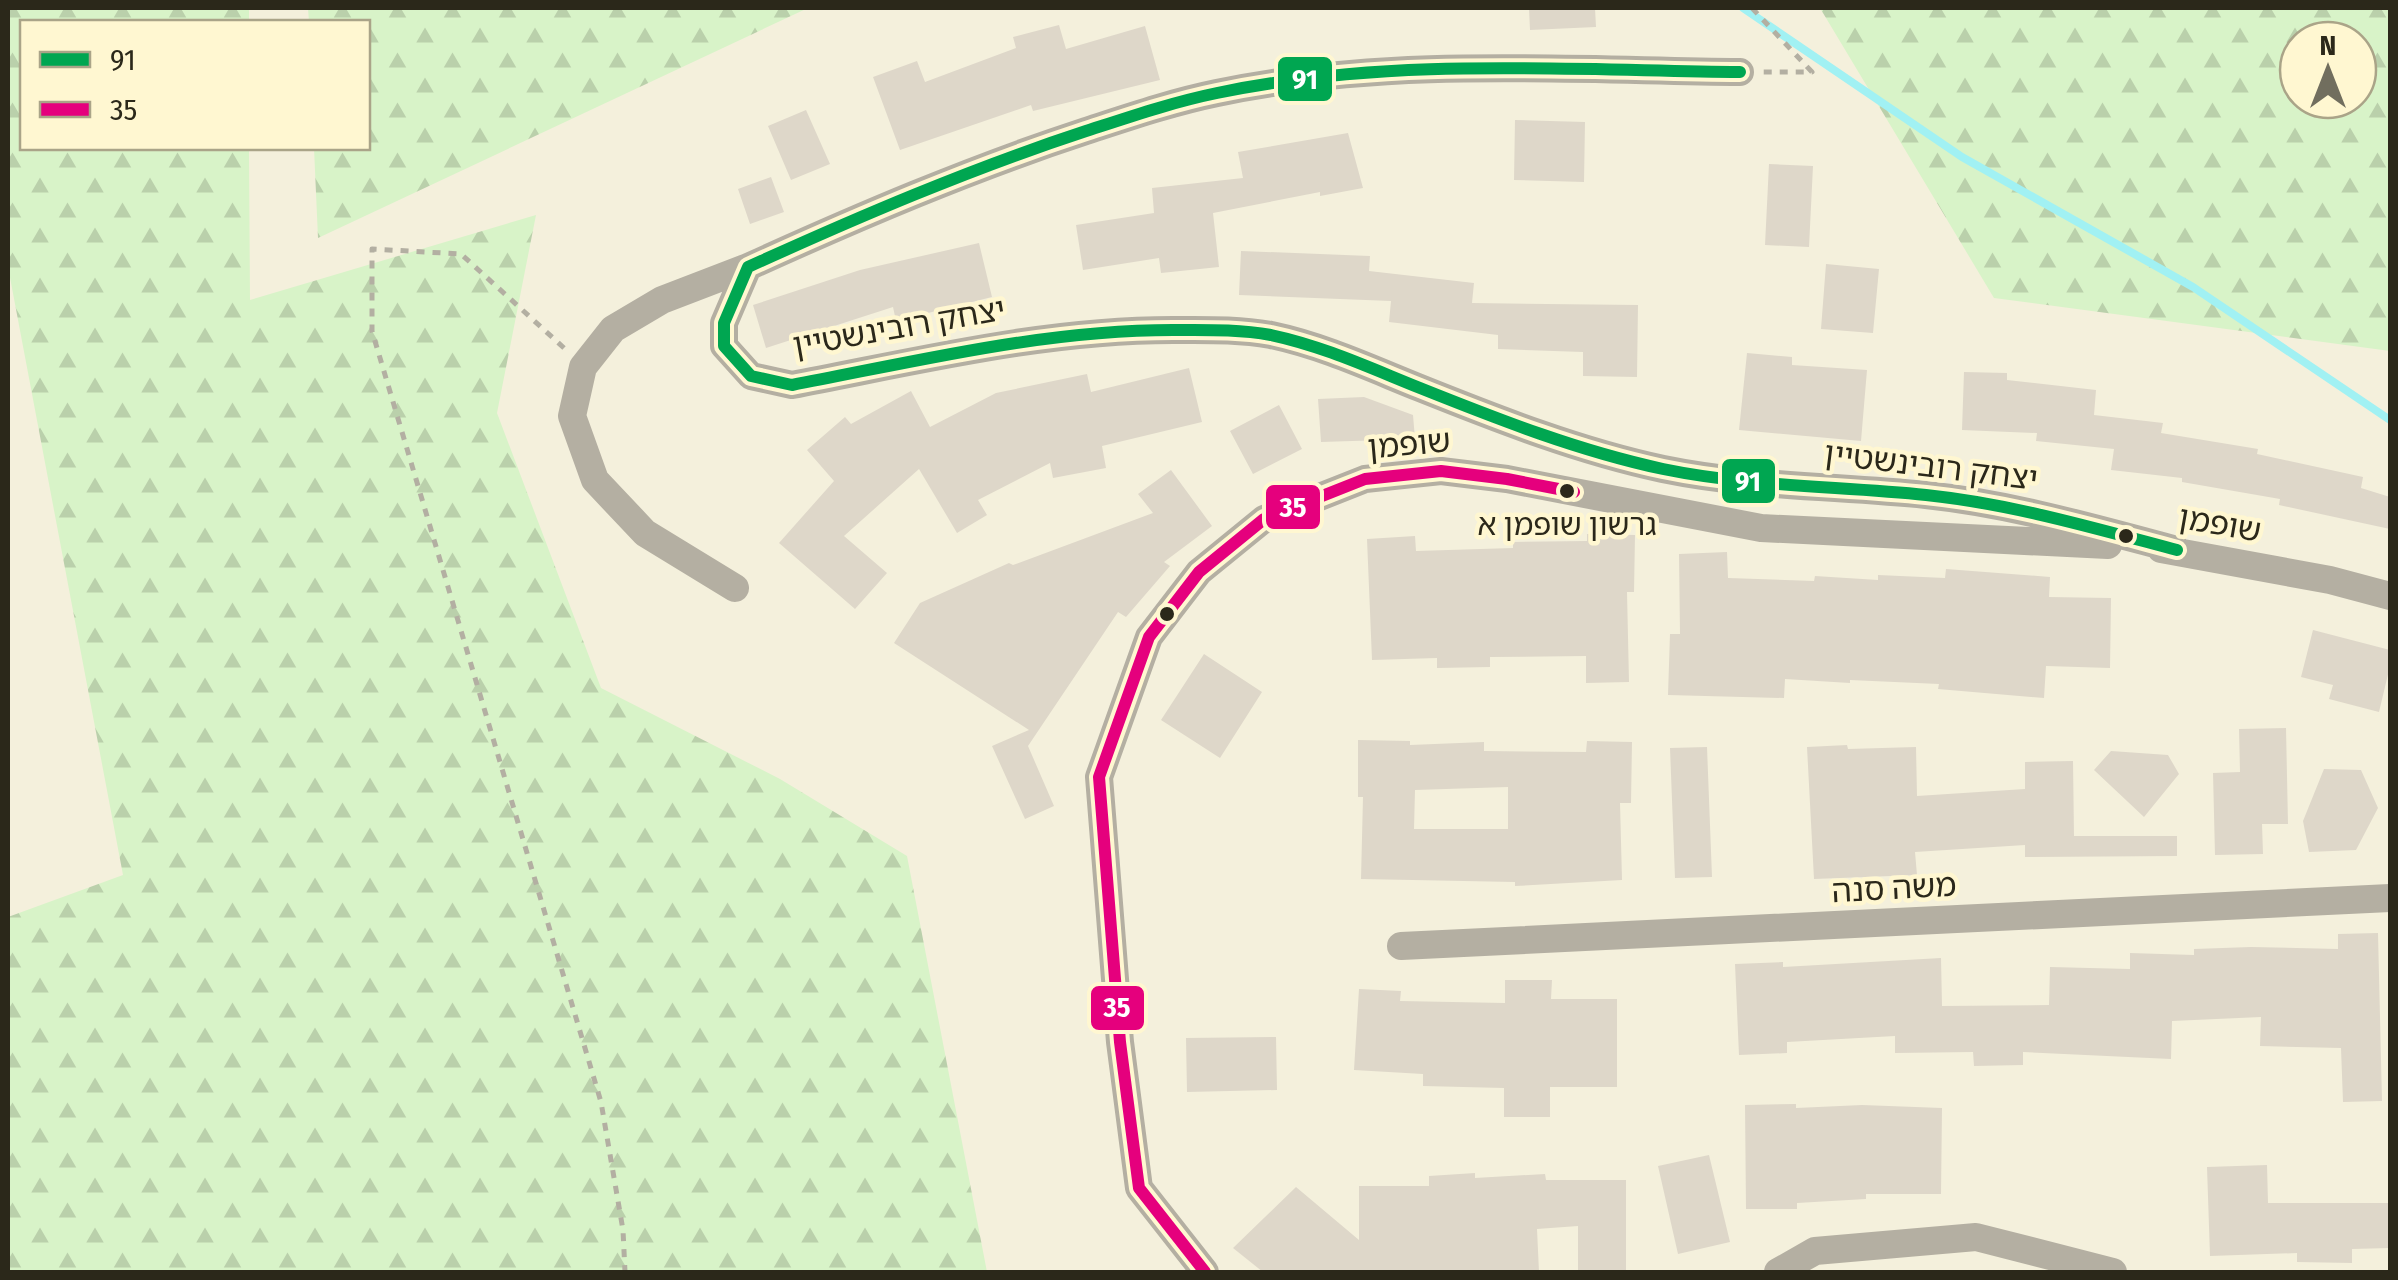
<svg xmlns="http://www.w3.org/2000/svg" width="2398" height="1280" viewBox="0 0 2398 1280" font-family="'Fira Sans Condensed','Noto Sans Hebrew',sans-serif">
	<defs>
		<pattern id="forest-firs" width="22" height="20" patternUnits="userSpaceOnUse" patternTransform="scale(2.5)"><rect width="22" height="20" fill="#d8f3c8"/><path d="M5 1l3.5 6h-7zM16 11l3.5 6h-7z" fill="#bad0ab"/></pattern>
	</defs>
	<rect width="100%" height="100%" fill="#f4f0dc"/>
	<path fill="url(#forest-firs)" fill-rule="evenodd" d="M8,8H249V22H22V148H249L250,300L536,215L497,413L601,688L780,779L907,856L987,1272H8V917L123,875L8,267Z
		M308,8H808L318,238L314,148H368V22H309Z
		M1820,8H2390V351L1994,298ZM2298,40H2358V100H2298Z"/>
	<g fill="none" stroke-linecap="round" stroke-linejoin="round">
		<path stroke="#a1f1f3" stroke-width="8" d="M1743,8L1962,157L2193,287L2390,420"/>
	</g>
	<path fill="#ded7c9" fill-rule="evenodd" d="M1529,8H1595L1596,27L1530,30Z
		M1059,25L1066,49L1145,26L1160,80L1033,111L1031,105L900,150L873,77L917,61L925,82L1016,48L1013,37Z
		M806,110L830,164L791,180L768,126Z
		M1515,120L1585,122L1584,182L1514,180Z
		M1348,133L1363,188L1320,196V192L1213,213L1219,267L1161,273L1159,258L1083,270L1076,225L1154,213L1152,188L1243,178L1238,152Z
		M1769,164L1813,166L1809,247L1765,245Z
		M771,177L784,212L750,224L738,189Z
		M979,243L992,297L896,321L893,307L766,348L753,305L860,270Z
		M1241,251L1370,256L1369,271L1474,283L1472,303L1638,305L1637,377L1583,376V352L1498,349V335L1389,322L1391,301L1239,295Z
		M1826,264L1879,269L1873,333L1821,329Z
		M1747,353L1792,357V365L1867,370L1861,441L1739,430Z
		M1189,368L1202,422L1102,446L1106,468L1053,478L1050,463L978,500L987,515L957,533L919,469L844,536L887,573L855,609L779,543L834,481L807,450L845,417L851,424L911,391L930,427L996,393L1087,374L1091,392Z
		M1964,372L2007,373V380L2096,390L2094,415L2163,423L2161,433L2258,449L2257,454L2363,477L2361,488L2390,497V529L2279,505L2280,499L2182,482V478L2111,470L2114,449L2036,441L2037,433L1962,430Z
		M1364,397L1413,415L1415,439L1321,442L1318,399Z
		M1279,405L1302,449L1253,474L1230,431Z
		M1171,470L1212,526L1164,562L1170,566L1126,617L1118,612L1028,746L1054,806L1025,819L992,746L1029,730L894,643L920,603L1009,563L1013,565L1153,513L1138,494Z
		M1587,534L1635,535L1634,592H1627L1629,682L1586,683V656L1490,657V667L1437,668V658L1372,660L1367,539L1415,536L1416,551L1513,548V542L1587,541Z
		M1727,552L1728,578L1814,581L1815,576L1878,580V575L1945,578L1946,569L2050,577L2049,597L2111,598L2110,668L2046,666L2044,698L1938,689L1939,684L1850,680V683L1785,679L1784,698L1668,695L1670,634H1680L1679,554Z
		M2313,630L2390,650V666L2379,712L2329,699L2333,685L2301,677Z
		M1204,654L1262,692L1220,758L1161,720Z
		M2286,728L2288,824H2262L2263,854L2215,855L2213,773L2240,772L2239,729Z
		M1358,740L1410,741V745L1484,742V751L1586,752L1587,741L1632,742L1631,803H1620L1622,880L1515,886V882L1361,879L1363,797H1358ZM1508,787V829H1414L1415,790Z
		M1847,745L1848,749L1916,747L1917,796L2025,789V762L2073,761L2074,836H2177V856L2025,857V845L1915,852L1917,875L1814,879L1807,747Z
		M1707,747L1712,877L1675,878L1670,748Z
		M2111,751L2168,755L2179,774L2144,817L2094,770Z
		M2324,769L2361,770L2378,808L2356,850L2309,852L2303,821Z
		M2378,933L2382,1101L2343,1102L2341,1048L2260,1046L2261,1017L2172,1021L2171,1059L2023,1052V1065L1974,1066L1973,1052L1895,1053V1036L1787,1042V1053L1739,1055L1735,964L1783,962V967L1941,958L1942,1006L2049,1005L2050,967L2130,969V953L2194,955V949L2251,947L2338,949V934Z
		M1505,980H1552L1551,999H1617V1087H1550V1117H1504V1088L1423,1086V1074L1354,1070L1359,989L1401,991L1400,1001L1505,1003Z
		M1276,1037L1277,1090L1187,1092L1186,1038Z
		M1796,1104V1108L1862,1105L1942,1108L1941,1194H1866V1199L1797,1203V1209H1746L1745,1105Z
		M1709,1155L1730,1242L1678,1254L1658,1166Z
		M2267,1165L2268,1203H2390V1248L2352,1249V1263L2297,1262V1253L2210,1256L2207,1167Z
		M1475,1173V1178L1545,1174L1546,1180H1626V1272H1578V1226L1537,1229L1539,1272H1263L1233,1248L1296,1187L1359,1240V1186H1429V1176Z"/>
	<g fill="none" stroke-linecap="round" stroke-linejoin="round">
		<path stroke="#b3afa2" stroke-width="5" stroke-dasharray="8 8" stroke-linecap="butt" d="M1752,8L1812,72H1763
			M564,348L461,254L372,249V331L601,1102L623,1230L625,1272"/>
		<path stroke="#b4afa2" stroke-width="28" d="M1740,72C1566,70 1389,57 1217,93C1173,102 1129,117 1086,131C970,169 858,217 748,267L724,323V346L751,376L792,385C918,361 1044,330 1173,330C1206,330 1238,329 1271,335C1323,346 1370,368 1420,388C1500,420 1579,451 1663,469C1750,487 1839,486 1926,495C2012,504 2094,528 2177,550
			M2161,549L2330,580L2390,596
			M735,588L645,533L595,480L572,416L583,367L613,329L662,300L748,267
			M1401,946L2390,898
			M1205,1272L1139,1188L1120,1042L1099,777L1149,637L1199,572L1264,519L1365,479L1441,471L1507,479L1761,528L2108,545
			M1778,1272L1815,1251L1976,1237L2113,1272"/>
		<g stroke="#fff7d1" stroke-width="20">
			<path id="bus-1" d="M1740,72C1566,70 1389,57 1217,93C1173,102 1129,117 1086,131C970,169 858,217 748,267L724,323V346L751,376L792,385C918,361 1044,330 1173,330C1206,330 1238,329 1271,335C1323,346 1370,368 1420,388C1500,420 1579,451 1663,469C1750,487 1839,486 1926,495C2012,504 2094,528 2177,550"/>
		</g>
		<g stroke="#fff7d1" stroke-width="20">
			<path id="bus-2" d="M1205,1272L1139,1188L1120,1042L1099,777L1149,637L1199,572L1264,519L1365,479L1441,471L1507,479L1574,492"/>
		</g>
		<use href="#bus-1" stroke="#00a651" stroke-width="12"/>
		<use href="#bus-2" stroke="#e5007d" stroke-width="12"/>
	</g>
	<g fill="#2b281a" stroke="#fff7d1" stroke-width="4">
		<circle cx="1567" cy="491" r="9"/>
		<circle cx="2126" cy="536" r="9"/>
		<circle cx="1167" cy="614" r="9"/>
	</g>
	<g text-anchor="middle" stroke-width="9" stroke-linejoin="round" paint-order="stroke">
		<g font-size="30" fill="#2b281a" stroke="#fff7d1">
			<text x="1567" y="535">גרשון שופמן א</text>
		</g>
		<g font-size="32" fill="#2b281a" stroke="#fff7d1">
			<text transform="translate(899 327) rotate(-10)" y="11">יצחק רובינשטיין</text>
			<text transform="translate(1409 444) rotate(-5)" y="11">שופמן</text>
			<text transform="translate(1931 466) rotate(7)" y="11">יצחק רובינשטיין</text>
			<text transform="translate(2220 524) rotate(10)" y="11">שופמן</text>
			<text transform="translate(1894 888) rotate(-3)" y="11">משה סנה</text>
		</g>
	</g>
	<g stroke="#fff7d1" stroke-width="4">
		<rect x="1276" y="55" width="58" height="48" rx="10" fill="#00a651"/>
		<rect x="1720" y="457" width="57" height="48" rx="10" fill="#00a651"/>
		<rect x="1264" y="483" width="58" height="48" rx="10" fill="#e5007d"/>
		<rect x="1089" y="984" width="57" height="48" rx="10" fill="#e5007d"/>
	</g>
	<g font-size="28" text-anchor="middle" font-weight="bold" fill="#fff">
		<text x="1305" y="89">91</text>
		<text x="1748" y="491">91</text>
		<text x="1293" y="517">35</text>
		<text x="1117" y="1017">35</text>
	</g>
	<rect width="2398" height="1280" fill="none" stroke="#2b281a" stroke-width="20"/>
	<rect x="20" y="20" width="350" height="130" fill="#fff7d1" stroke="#aaa488" stroke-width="2.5"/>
	<rect x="40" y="52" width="50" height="15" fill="#00a651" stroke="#aaa488" stroke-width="2.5"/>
	<text x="110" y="70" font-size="30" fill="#2b281a">91</text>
	<rect x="40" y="102" width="50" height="15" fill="#e5007d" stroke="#aaa488" stroke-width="2.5"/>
	<text x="110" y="120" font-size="30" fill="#2b281a">35</text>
	<g transform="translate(2328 70)"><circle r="48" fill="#fff7d1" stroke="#aaa488" stroke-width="2.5"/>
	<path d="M0-8L18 38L0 25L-18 38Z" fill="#716e5e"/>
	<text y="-15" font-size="28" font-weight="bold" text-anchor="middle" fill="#2b281a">N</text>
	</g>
</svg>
